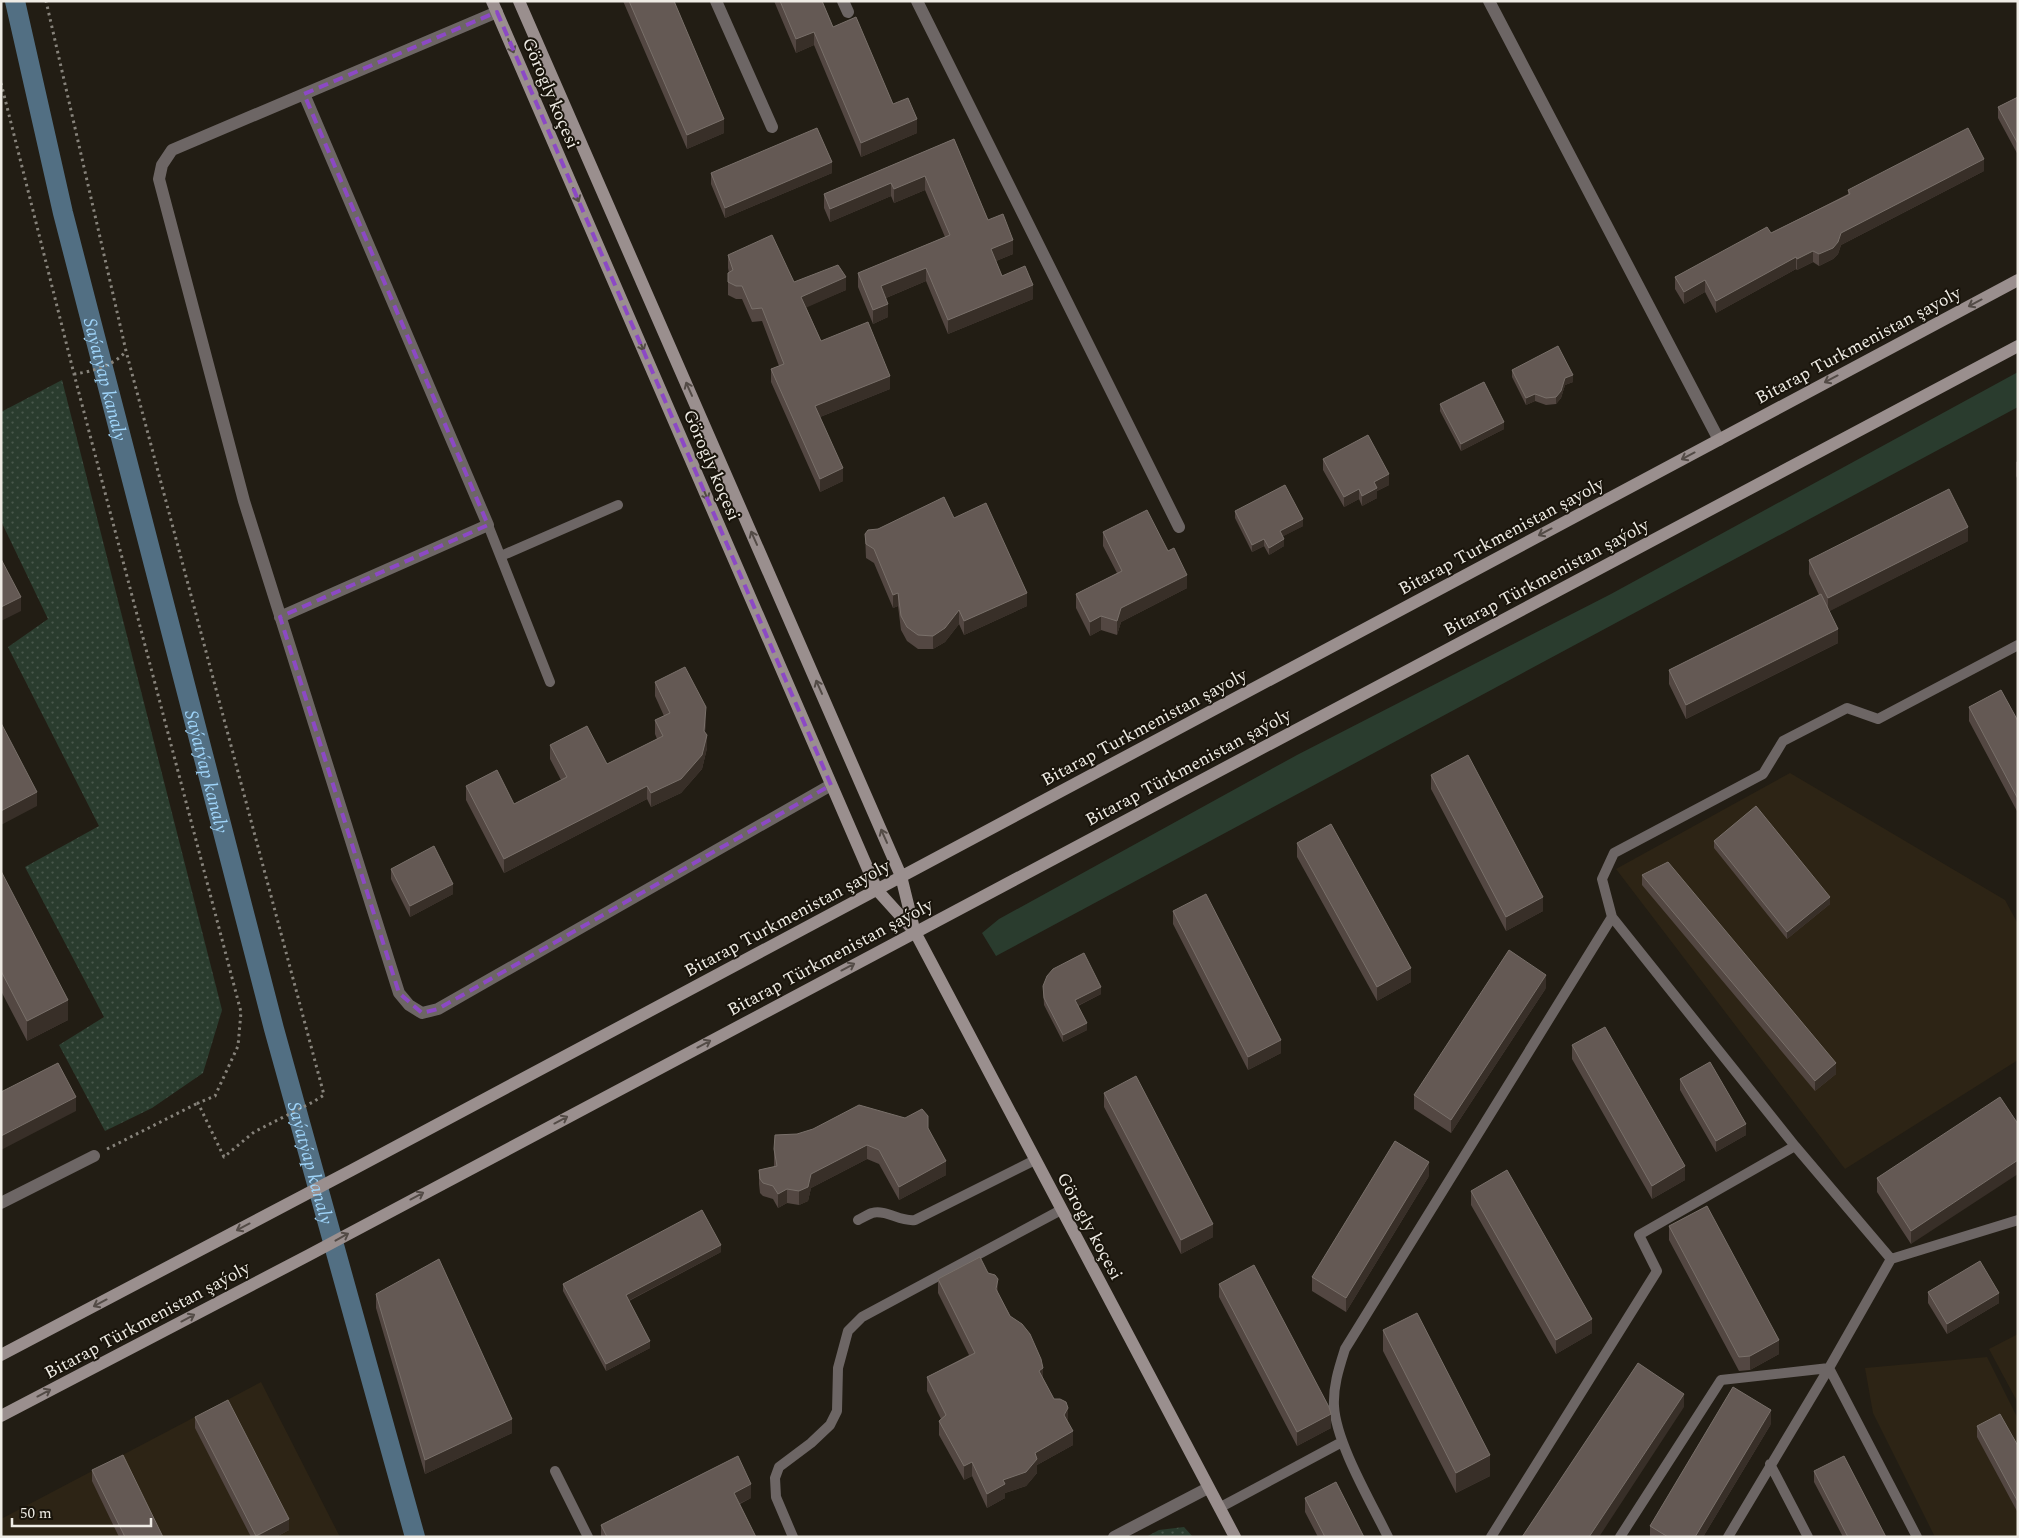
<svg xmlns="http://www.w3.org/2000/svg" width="2019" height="1538" viewBox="0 0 2019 1538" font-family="Spectral,serif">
	<defs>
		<pattern id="grass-dots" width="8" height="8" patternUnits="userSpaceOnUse" patternTransform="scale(1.25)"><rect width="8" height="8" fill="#2a3c2e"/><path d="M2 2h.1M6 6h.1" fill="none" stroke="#49584c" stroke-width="1.8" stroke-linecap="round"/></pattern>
	</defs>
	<rect width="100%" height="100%" fill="#221d14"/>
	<path fill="#2d2415" d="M1790,773L2005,900L2018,924V1060L1845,1169L1616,869Z
		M2018,1334V1403L1989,1349Z
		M1987,1357L2018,1419V1537H1935L1873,1413L1865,1368Z
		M261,1382L340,1537H1V1519Z"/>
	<path fill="url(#grass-dots)" d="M62,380L222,1010L203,1073L152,1108L105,1131L59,1045L104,1017L25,867L99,826L8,647L48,619L1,521V412Z
		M1184,1527L1193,1537H1146L1159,1530Z"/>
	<path fill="#2a3c2e" d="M2018,372V407L996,956L982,933L999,919L1297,755L1611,594Z"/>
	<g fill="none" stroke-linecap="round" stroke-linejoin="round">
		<path stroke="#526f83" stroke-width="20" id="s1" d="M15,1L63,213L274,1029L415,1537"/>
		<path stroke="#87837b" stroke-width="3" stroke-dasharray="2.5 4" stroke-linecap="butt" d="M1,83L74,374L241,1012L238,1046L215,1096L198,1103L224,1157L254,1132L313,1102L324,1095L126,351L46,1
			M74,374C91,372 115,365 126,351
			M107,1149L198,1103"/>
		<path stroke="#6d6665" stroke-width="10" d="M488,525L550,682
			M501,556L618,505
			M1612,917L1795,1146
			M858,1220C862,1218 867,1215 872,1213C886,1209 900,1222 915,1220L1035,1160
			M1770,1464L1808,1537
			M555,1471L588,1537
			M1219,1508L1342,1442
			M793,1537L776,1497L775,1478L779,1467L811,1443L830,1425L837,1411L838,1368L848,1331L862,1317L1061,1210
			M1388,1537C1371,1502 1336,1443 1334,1406C1333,1386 1339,1368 1345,1349L1612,917L1602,879L1614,853L1763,774L1783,741L1847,708L1878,719L2018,645
			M1491,1537L1657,1271L1639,1235L1795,1146L1891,1259
			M1620,1537L1721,1380L1829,1368
			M1728,1537L1829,1368
			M1917,1537L1829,1368L1891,1259L2018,1220"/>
		<path stroke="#6d6665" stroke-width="12" d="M716,1L772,127
			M843,1L848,12
			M917,1L1179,527
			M1489,1L1719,440
			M497,12L172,150L162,165L159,179L244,501L399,993L409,1005L422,1013L438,1009L831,785
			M280,617L488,525L304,94
			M1,1203L94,1156
			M1114,1537L1208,1488"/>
		<path stroke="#9a8f8e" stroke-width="12" d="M492,1L877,890L915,932L1235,1537
			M519,1L901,876L914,929
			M1,1355L352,1170L2018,280
			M1,1416L309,1255L2018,346"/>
	</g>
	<path fill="#534742" d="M623,1H674L724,133L687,149Z
		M774,1H822L833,27L893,104L917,133L861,157L814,45L796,53Z
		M2018,97V155L1998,118V107Z
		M954,139L988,220L1013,254L996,261L1002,276L1033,299L948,334L926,281L886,298L888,317L873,324L858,287V273L945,237L925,190L894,203L891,196L830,222L824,208V194Z
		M1984,171L1841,245L1838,254L1833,259L1819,266L1813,262L1797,270L1796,269L1716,313L1705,292L1684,304L1675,289V277L1771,233L1848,194V190Z
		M711,173H832L725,218L711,184Z
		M728,255L794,282L846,290L806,307L821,341L890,389L820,417L843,481L820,492L771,382V369L779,366L762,321L752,322L742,299H736L728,295V282L729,273L728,268Z
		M1512,370L1573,382L1565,385L1561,398L1556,404L1546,405L1535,401L1526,405L1512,377Z
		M1440,404L1504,429L1461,451L1440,411Z
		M1323,459L1389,485L1377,491V498L1362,506L1359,499L1344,507L1323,470Z
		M2018,461V480L2016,476V462Z
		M1235,511L1303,526L1283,536L1284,546L1269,555L1264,546L1252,552L1235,518Z
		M954,518L1027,606L964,635L959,624L945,642L933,649H918L907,641L901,630L898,606L893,608L874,563L866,558L865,534Z
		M1103,532L1187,588L1121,622L1117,635L1101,630L1090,636L1076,608V594L1117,573L1103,546Z
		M1968,541L1829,611L1838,643L1686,719L1669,684V670L1819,595L1809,574V560Z
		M655,682L706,721L705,732L707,748L702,769L681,793L651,807L647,799L504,873L466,800V786L514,804L561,780L550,759V745L607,764L657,739L655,734V720L664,716L655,696Z
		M1969,707L2018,721V813L1969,721Z
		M1431,775L1543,911L1506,931L1431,789Z
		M1714,841L1830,904L1787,939L1714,848Z
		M1297,843L1411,982L1377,1001L1297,857Z
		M391,869L453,894L410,917L391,879Z
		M1,871L68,1020L27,1041L1,991Z
		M1642,875L1836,1074L1815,1091L1642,885Z
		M1173,911L1281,1053L1248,1070L1173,924Z
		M1043,986L1101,994L1078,1006L1087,1030L1063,1042L1044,1005Z
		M1546,988L1451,1133L1414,1109V1095Z
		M1572,1045L1685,1180L1652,1199L1572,1059Z
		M1680,1079L1746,1135L1716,1152L1680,1090Z
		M1104,1093L1213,1237L1181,1254L1104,1107Z
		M2018,1124L1911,1244L1877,1192V1178Z
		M928,1128L946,1175L899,1200L879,1164L867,1159L811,1188L808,1201L799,1205L787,1203L778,1208L773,1199L763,1196L760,1193L759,1184V1170L774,1167V1149Z
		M1429,1176L1346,1312L1312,1291V1277Z
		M1471,1191L1592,1333L1556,1354L1471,1205Z
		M1669,1226L1779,1354L1750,1370L1739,1371L1669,1240Z
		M721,1252L629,1301L650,1348L606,1371L563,1291V1284Z
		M938,1279L998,1293L1054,1399L1068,1421L1073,1445L1037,1465V1473L1026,1486L1005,1493V1498L987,1508L972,1476L964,1480L939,1435V1421L941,1419L927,1391V1377L969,1355L938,1293Z
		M1219,1284L1331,1428L1297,1446L1219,1297Z
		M1928,1292L1999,1303L1947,1334L1928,1303Z
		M376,1294L512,1433L425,1474L376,1308Z
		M1383,1330L1490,1476L1456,1493L1383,1351Z
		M195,1417L289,1530L276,1537H251L195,1428Z
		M1771,1424L1703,1537H1650V1526Z
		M1977,1426L2018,1446V1513L1977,1437Z
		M92,1470L163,1537H119L92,1481Z
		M1814,1471L1886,1537H1843L1814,1482Z
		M751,1498L740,1504L756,1537H601V1525Z
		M1305,1498L1364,1537H1318L1305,1512Z"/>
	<path fill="#382f28" d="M814,32V45L796,53V39Z
		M724,119V133L687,149V135Z
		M917,119V133L861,157V143Z
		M1984,159V171L1841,245L1838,254L1833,259L1819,266V254L1841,233Z
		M832,162V173L725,218V208Z
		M925,176V190L894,203V189Z
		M891,183V196L830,222V209Z
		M1013,240V254L991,263V249Z
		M1813,251V262L1797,270V259Z
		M1796,257V269L1716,313V301Z
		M926,268V281L881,300V286Z
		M846,277V290L801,310V297Z
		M1705,280V292L1684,304V292Z
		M1033,285V299L948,334V320Z
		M888,304V317L873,324V310Z
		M1573,375V382L1565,385L1561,398L1556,404V397L1565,378Z
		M890,376V389L815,419V406Z
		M1535,394V401L1526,405V398Z
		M1504,422V429L1461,451V444Z
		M843,468V481L820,492V479Z
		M1389,474V485L1377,491V498L1362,506V496L1374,482Z
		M1359,489V499L1344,507V497Z
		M1303,519V526L1280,538V531Z
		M1968,527V541L1828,612V598Z
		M1264,539V546L1252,552V545Z
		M1284,539V546L1269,555V548Z
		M1187,575V588L1121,622L1117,635V621L1121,608Z
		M898,593V606L893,608V595Z
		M1027,593V606L964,635V621Z
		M21,597V611L1,621V607Z
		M959,610V624L945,642L933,649V636Z
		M1101,616V630L1090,636V622Z
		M1838,629V643L1686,719V705Z
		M706,707V721L704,745V731Z
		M707,735V748L702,769L681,793L651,807V793Z
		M647,786V799L504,873V859Z
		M37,792V806L1,825V811Z
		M453,884V894L410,917V906Z
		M1543,897V911L1506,931V917Z
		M1830,897V904L1787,939V932Z
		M1411,968V982L1377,1001V987Z
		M1546,975V988L1451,1133V1120Z
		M1101,987V994L1075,1007V1000Z
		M68,1000V1020L27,1041V1021Z
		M1087,1023V1030L1063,1042V1035Z
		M1281,1040V1053L1248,1070V1057Z
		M1836,1063V1074L1815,1091V1081Z
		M76,1097V1111L1,1150V1136Z
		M1746,1124V1135L1716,1152V1141Z
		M867,1145V1159L811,1188L808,1201L799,1205V1191L811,1174Z
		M2018,1160V1174L1911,1244V1231Z
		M946,1161V1175L899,1200V1187Z
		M1429,1162V1176L1346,1312V1298Z
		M1685,1166V1180L1652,1199V1186Z
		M787,1189V1203L778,1208V1194Z
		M1213,1224V1237L1181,1254V1240Z
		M721,1245V1252L626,1302V1295Z
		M998,1279V1292L996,1303V1289Z
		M1999,1293V1303L1947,1334V1324Z
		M1592,1319V1333L1556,1354V1340Z
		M1779,1340V1354L1750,1370V1356Z
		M650,1341V1348L606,1371V1364Z
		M1043,1368V1381L1039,1371Z
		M1684,1394V1407L1599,1537H1589Z
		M1068,1408V1422L1064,1415Z
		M1771,1410V1424L1703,1537H1695Z
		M1331,1414V1428L1297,1446V1432Z
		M512,1419V1433L425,1474V1460Z
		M1073,1431V1445L1037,1465V1473L1026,1486L1005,1493V1498L987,1508V1494L1035,1453Z
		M1490,1455V1476L1456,1493V1473Z
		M972,1462V1476L964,1480V1466Z
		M751,1484V1498L734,1506V1493Z
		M289,1519V1530L276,1537H256Z"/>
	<path fill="#645954" stroke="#79706a" d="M629,1H674L724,119L687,135Z
		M780,1H822L833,27L856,17L893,104L908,98L917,119L861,143L814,32L796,39Z
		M2018,97V144L1998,107Z
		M817,128L832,162L725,208L711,173Z
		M1968,128L1984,159L1841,233L1838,242L1833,248L1819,254L1813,251L1797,259L1796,257L1716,301L1705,280L1684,292L1675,277L1767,227L1771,233L1850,194L1848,190Z
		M954,139L988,220L1003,214L1013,240L991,249L1002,276L1025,266L1033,285L948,320L926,268L881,286L888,304L873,310L858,273L950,235L925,176L894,189L891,183L830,209L824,194Z
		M772,235L794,282L838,265L846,277L801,297L821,341L868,322L890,376L815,406L843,468L820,479L771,369L784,364L762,308L752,309L742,286H736L728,282V273L733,270L728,255Z
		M1558,346L1573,375L1565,378L1561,391L1556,397L1546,398L1535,394L1526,398L1512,370Z
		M1484,382L1504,422L1461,444L1440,404Z
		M1368,435L1389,474L1374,482L1377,488L1362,496L1359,489L1344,497L1323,459Z
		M1285,485L1303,519L1280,531L1284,539L1269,548L1264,539L1252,545L1235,511Z
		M1949,489L1968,527L1828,598L1809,560Z
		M944,497L954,518L986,503L1027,593L964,621L959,610L945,628L933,636L918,635L907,627L901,616L898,593L893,595L874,549L866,544L865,534L868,530L878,529Z
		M1147,510L1168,551L1174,548L1187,575L1121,608L1117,621L1101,616L1090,622L1076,594L1122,571L1103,532Z
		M1,559L21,597L1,607Z
		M1821,594L1838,629L1686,705L1669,670Z
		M685,667L706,707L704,731L707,735L702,755L681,779L651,793L647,786L504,859L466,786L497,770L514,804L567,777L550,745L587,726L607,764L663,736L655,720L670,713L655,682Z
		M2001,690L2018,721V799L1969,707Z
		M1,723L37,792L1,811Z
		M1468,755L1543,897L1506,917L1431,775Z
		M1756,806L1830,897L1787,932L1714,841Z
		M1331,824L1411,968L1377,987L1297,843Z
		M434,846L453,884L410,906L391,869Z
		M1668,862L1836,1063L1815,1081L1642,875Z
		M1,871L68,1000L27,1021L1,971Z
		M1206,894L1281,1040L1248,1057L1173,911Z
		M1509,950L1546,975L1451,1120L1414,1095Z
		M1084,953L1101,987L1075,1000L1087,1023L1063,1035L1044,998L1043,986L1047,976L1053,969Z
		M1605,1027L1685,1166L1652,1186L1572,1045Z
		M1710,1062L1746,1124L1716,1141L1680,1079Z
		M58,1063L76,1097L1,1136V1092Z
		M1136,1076L1213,1224L1181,1240L1104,1093Z
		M2000,1097L2018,1124V1160L1911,1231L1877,1178Z
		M859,1105L905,1118L922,1109L928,1116V1128L946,1161L899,1187L879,1150L867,1145L811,1174L808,1187L799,1191L787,1189L778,1194L773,1186L763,1183L760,1179L759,1170L777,1166L774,1149L775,1135L797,1134L813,1129Z
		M1395,1141L1429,1162L1346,1298L1312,1277Z
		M1507,1170L1592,1319L1556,1340L1471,1191Z
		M1707,1206L1779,1340L1750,1356L1739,1357L1669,1226Z
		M702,1210L721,1245L626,1295L650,1341L606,1364L563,1284Z
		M980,1257L988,1273L995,1275L998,1279L996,1289L1010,1316L1022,1324L1030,1334L1041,1359L1043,1368L1039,1371L1054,1399H1060L1066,1402L1068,1408L1064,1415L1073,1431L1035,1453L1037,1459L1026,1472L1003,1480L1005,1484L987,1494L972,1462L964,1466L939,1421L946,1415L927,1377L975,1353L938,1279Z
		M439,1259L512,1419L425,1460L376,1294Z
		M1980,1261L1999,1293L1947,1324L1928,1292Z
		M1254,1265L1329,1407L1331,1414L1297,1432L1219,1284Z
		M1417,1313L1490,1455L1456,1473L1383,1330Z
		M1638,1363L1684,1394L1589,1537H1522Z
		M1733,1387L1771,1410L1695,1537H1668L1650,1526Z
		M228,1400L289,1519L256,1536L195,1417Z
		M2000,1414L2018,1446V1502L1977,1426Z
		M123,1455L163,1537H125L92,1470Z
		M738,1456L751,1484L734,1493L756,1537H607L601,1525Z
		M1844,1456L1886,1537H1848L1814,1471Z
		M1336,1482L1364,1537H1325L1305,1498Z"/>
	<defs><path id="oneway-shaft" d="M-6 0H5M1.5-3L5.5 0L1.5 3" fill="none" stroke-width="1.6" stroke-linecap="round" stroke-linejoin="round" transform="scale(1.25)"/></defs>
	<g stroke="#534b46">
		<use href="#oneway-shaft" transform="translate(511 46) rotate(67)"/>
		<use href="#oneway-shaft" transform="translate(576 195) rotate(67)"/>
		<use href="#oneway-shaft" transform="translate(1975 303) rotate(152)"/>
		<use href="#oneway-shaft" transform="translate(641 344) rotate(67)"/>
		<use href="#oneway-shaft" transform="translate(1831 379) rotate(152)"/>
		<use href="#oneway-shaft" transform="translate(689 389) rotate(-114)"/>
		<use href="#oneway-shaft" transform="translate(1688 456) rotate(152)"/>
		<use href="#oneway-shaft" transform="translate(705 493) rotate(67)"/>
		<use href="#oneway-shaft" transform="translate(1545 532) rotate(152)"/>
		<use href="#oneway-shaft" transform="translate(754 538) rotate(-114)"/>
		<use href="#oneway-shaft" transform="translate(819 687) rotate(-114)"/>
		<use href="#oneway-shaft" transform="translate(884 836) rotate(-114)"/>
		<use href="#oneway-shaft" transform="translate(848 967) rotate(-28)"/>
		<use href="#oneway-shaft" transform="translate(704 1044) rotate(-28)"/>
		<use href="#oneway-shaft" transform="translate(561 1120) rotate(-28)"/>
		<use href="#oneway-shaft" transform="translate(417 1196) rotate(-28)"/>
		<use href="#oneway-shaft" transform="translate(243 1227) rotate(152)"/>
		<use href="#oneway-shaft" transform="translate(342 1237) rotate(-29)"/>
		<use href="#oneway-shaft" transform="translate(100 1303) rotate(152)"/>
		<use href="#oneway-shaft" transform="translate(188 1318) rotate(-28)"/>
		<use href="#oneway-shaft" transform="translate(44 1393) rotate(-28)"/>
	</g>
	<path fill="none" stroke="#8c49c5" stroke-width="4" stroke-dasharray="10 6" stroke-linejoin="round" d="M497,12L831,785L438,1009L422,1013L399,993L280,617L488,525L304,94Z"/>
	<g text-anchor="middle" stroke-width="4" stroke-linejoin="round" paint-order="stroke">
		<g font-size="18" fill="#efece5" stroke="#19140b">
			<text transform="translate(551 93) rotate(67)" y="6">Görogly koçesi</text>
			<text transform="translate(1858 345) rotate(-28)" y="6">Bitarap Turkmenistan şayoly</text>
			<text transform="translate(712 465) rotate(67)" y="6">Görogly koçesi</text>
			<text transform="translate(1501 536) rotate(-28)" y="6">Bitarap Turkmenistan şayoly</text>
			<text transform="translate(1546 577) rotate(-28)" y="6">Bitarap Türkmenistan şaýoly</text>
			<text transform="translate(1144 727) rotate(-28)" y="6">Bitarap Turkmenistan şayoly</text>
			<text transform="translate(1188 767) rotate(-28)" y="6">Bitarap Türkmenistan şaýoly</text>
			<text transform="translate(787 918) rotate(-28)" y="6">Bitarap Turkmenistan şayoly</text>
			<text transform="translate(830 957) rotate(-28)" y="6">Bitarap Türkmenistan şaýoly</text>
			<text transform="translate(1090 1226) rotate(62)" y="6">Görogly koçesi</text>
			<text transform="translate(147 1320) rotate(-28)" y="6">Bitarap Türkmenistan şaýoly</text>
		</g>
		<g font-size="19" font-style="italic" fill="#9fd4f9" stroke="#19140b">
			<text dy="7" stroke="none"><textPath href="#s1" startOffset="389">Saýatýap kanaly</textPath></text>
			<text dy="7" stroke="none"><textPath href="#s1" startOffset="794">Saýatýap kanaly</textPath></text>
			<text dy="7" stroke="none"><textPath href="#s1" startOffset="1199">Saýatýap kanaly</textPath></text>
		</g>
	</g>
	<rect width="2019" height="1538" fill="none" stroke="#efece5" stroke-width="5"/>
	<path d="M12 1518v8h139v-8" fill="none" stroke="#efece5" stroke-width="2.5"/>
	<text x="20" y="1518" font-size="15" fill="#efece5" stroke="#19140b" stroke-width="4" paint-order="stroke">50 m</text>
</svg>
